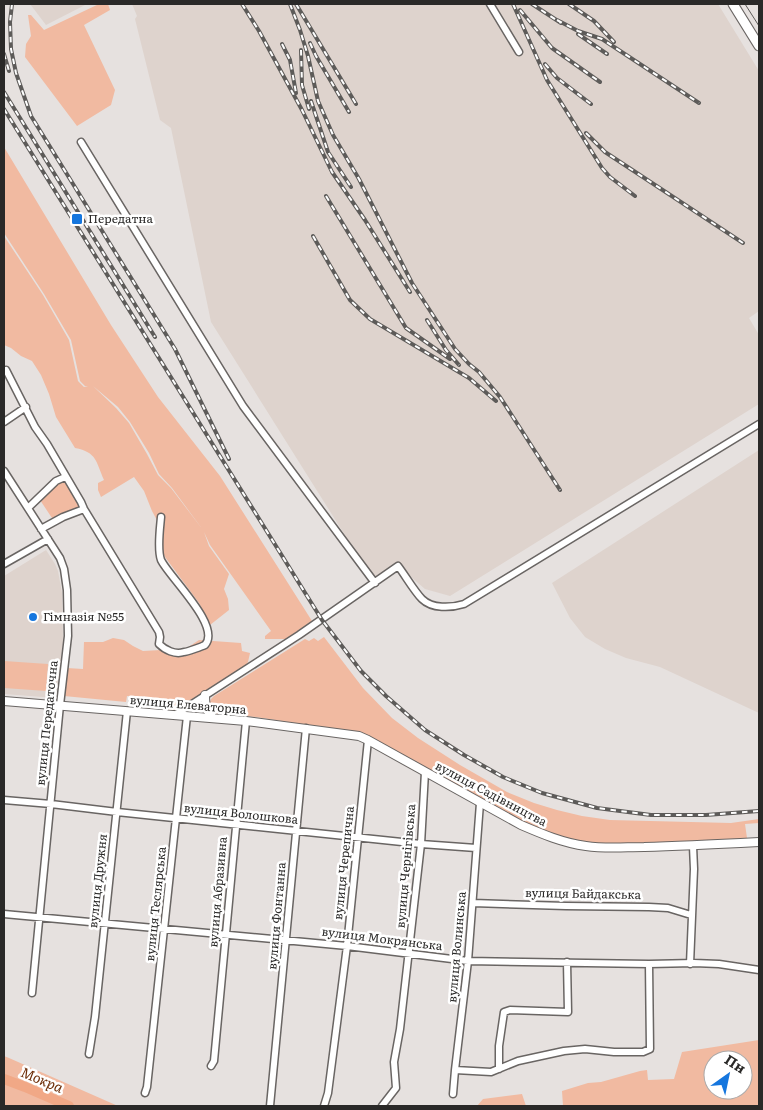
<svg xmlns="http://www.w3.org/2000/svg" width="763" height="1110" viewBox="0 0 763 1110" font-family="Literata,serif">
	<rect width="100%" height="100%" fill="#e6e1df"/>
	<path fill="#ded3cd" d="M30,4H87L46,25Z
		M132,4H718L759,71V311L749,318L759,335V404L450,596L425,589L398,566L375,583L211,322L171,128L160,120L135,19L137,16Z
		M759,450V713L660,667L626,658L605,649L585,637L570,618L552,583Z
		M46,550L55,564L58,571L62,593L63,641L56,698L4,694V576Z"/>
	<path fill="#f1baa1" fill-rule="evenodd" d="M99,4H108L110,10L84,25L115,90L111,105L77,126L25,57L26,44L31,36L28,15H31L44,30Z
		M4,147L111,325L158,397L220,476L312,621L286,639H265V636L271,631L210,545L204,532L209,546L229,574L224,589L228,599L229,610L210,625L199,603L165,557L157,541L159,524L152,511L144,491L134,477L101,497L98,490V483L104,480C96,462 97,452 75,448L56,417L49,394L41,375L32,361L21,356L11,348L4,345V236L43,295L69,340L78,381L84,387L88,386H85L80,381L71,340L44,294L4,233ZM93,386L118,407L130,422L149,453L159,474L172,488L203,530L171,488L158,475L147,454L129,423L116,408Z
		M64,480L80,503V508L54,521L40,500L59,482Z
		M324,637L363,688L392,718L418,738L460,765L507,792L534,803L557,810L582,816L610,820L731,823L759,819V823L745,824L747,838L742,840L672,842L629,845L589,843L563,838L517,820L352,732L256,717L217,714L212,711L209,704L211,699L214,696L305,639L309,641L314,638L318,641Z
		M113,638L124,640L133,646L143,651L161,650L166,653L180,655L187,648L199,640L241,643L242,651L250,653L248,662L244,668L175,711L147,708L143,705L137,697L127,696L126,702L64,696L67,668L83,669L84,642H103Z
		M4,661L48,664L46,691L4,688Z
		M759,1040V1106H563L562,1091L588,1083L601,1082L640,1071L647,1070L648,1080L674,1079L682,1052ZM713,1060H743V1090H713Z
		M4,1056L9,1058L118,1106H4Z
		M522,1094L526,1106H477L483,1099Z"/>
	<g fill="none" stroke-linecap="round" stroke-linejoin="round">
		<path stroke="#f1a886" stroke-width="10" d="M4,1079L25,1087L69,1106"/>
		<g stroke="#696563" stroke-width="9">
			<path id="minor" d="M490,4L519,52
				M81,142L243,406L375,583
				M6,370L35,427L47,444L81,502L84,509L159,632L160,637L159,644C165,650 175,655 184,652C187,652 203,646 205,645C222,626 169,577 161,560C157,549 160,529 161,517
				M4,422L26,407
				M4,471L60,558L64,569L67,590L68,636L60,705L32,993
				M28,508L56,481L65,477
				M41,529L63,517L84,509
				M4,564L48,539
				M175,715L299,635L398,566C405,575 414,591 422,599C432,609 451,608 464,604L759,424
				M4,800L51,804L117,812L421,844L476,848
				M473,903L566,906L649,907L668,908L691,915
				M4,914L347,946L468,961L649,964L694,963L719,964L759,970
				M690,964L694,869L693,846
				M89,1054L95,1017L127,711
				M211,1066L214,1061L246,721
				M499,1069V1046L504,1012L510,1010L568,1012L567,962
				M455,1070L491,1072L518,1061L564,1051L585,1049L614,1052H643L650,1049L649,964
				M145,1093L147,1087L187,716
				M453,1094L455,1070L468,961L480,803
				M270,1106L306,728
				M324,1106L328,1093L347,946L368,740
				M382,1106L396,1088L394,1062L400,1029L421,844L425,772"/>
		</g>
		<g stroke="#696563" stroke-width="10">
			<path id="tertiary" d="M205,695C205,706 206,709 213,718
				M4,701L246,721L359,736L368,740L521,825C542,834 563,843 586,846C606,849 625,847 644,847C683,846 721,844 759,842"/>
		</g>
		<g stroke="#696563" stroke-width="11">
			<path id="secondary" d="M733,4L759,46"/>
		</g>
		<use href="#minor" stroke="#fff" stroke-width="6"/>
		<use href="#tertiary" stroke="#fff" stroke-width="8"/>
		<use href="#secondary" stroke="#fff" stroke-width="9"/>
		<path stroke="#5d5b59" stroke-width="1" d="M745,4L759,26"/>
		<g stroke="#5d5b59" stroke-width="4">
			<path id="rail" d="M12,4L10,22L11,49L16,73L31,116L175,349L229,459
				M242,4L259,31L302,110L332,172L365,220L410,292
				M290,4L300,30L308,56L318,101L333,135L359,179L412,283L455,349L469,364L479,372L500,397L560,490
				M296,4L356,104
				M513,4L547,80L602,168L610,177L635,196
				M532,4L561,23
				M569,4L594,21L614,42
				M520,10L552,48L600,82
				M557,20L578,31L602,39L699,103
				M578,34L607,54
				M310,43L316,56L349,112
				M282,44L290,60L296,93
				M301,50L302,85L309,109
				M4,54L9,71
				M545,64L557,78L591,104
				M4,92L155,337
				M311,101L328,152L351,187
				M4,109L322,620L361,671L386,696L425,730L464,755L503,777L542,793L597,808L651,815H706L759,811
				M586,133L605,152L743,243
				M326,196L406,328L450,359
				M313,236L350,300L370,319L469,378L496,401
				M427,320L446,350L459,365"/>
		</g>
		<use href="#rail" stroke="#fff" stroke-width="2" stroke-dasharray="5.5" stroke-linecap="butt"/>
	</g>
	<g fill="#1576de" stroke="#fff" stroke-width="2">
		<rect x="71" y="213" width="12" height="12" rx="2.5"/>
		<circle cx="33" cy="617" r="5"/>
	</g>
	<g text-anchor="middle" stroke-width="5" stroke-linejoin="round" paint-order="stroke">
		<g font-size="12" fill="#2a2928" stroke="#fff" text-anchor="start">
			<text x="88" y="223">Передатна</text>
			<text x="43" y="621">Гімназія №55</text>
		</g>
		<g font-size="12" fill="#2a2928" stroke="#fff">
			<text transform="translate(188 705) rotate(5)" y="4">вулиця Елеваторна</text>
			<text transform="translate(47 723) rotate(-84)" y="4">вулиця Передаточна</text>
			<text transform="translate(491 794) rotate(28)" y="4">вулиця Садівництва</text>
			<text transform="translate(241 814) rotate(6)" y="4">вулиця Волошкова</text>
			<text transform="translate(344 863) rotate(-84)" y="4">вулиця Черепична</text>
			<text transform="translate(406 866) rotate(-85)" y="4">вулиця Чернігівська</text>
			<text transform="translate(98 881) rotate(-84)" y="4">вулиця Дружня</text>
			<text transform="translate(218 892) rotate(-85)" y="4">вулиця Абразивна</text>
			<text transform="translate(583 894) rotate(1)" y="4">вулиця Байдакська</text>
			<text transform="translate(156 904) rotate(-84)" y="4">вулиця Теслярська</text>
			<text transform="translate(277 916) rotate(-85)" y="4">вулиця Фонтанна</text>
			<text transform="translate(382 939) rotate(7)" y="4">вулиця Мокрянська</text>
			<text transform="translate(457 947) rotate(-85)" y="4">вулиця Волинська</text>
		</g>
		<g font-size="14" font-style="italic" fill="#6c2c06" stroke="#fff">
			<text transform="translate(42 1080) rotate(23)" y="5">Мокра</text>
		</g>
	</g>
	<rect width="763" height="1110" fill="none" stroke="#2a2928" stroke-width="10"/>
	<g transform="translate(728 1075) rotate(33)"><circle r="24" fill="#ffffff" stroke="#aaa9a9"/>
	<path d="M0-4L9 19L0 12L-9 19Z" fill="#1576de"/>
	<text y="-8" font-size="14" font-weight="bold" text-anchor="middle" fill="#2a2928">Пн</text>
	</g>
</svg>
